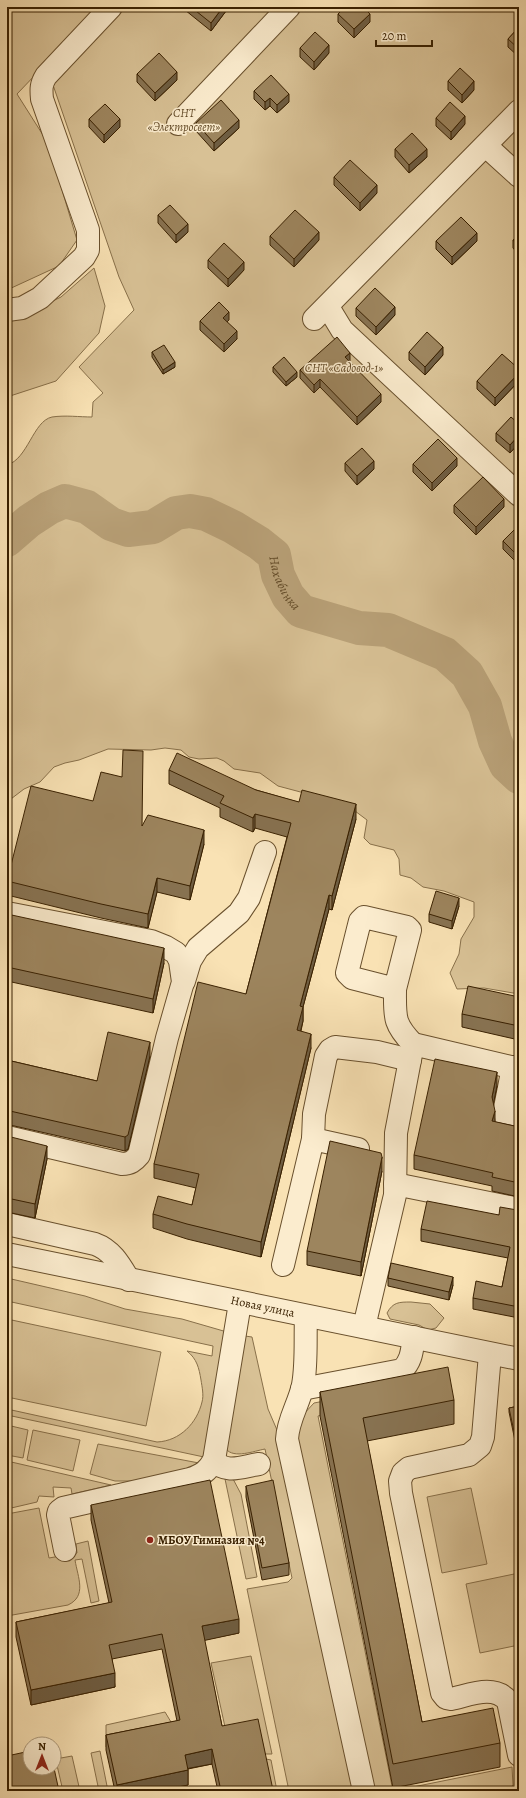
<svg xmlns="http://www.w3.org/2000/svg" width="526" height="1798" viewBox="0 0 526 1798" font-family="Alegreya,serif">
	<rect width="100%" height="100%" fill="#f9e2b4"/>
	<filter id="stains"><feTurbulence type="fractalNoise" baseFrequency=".005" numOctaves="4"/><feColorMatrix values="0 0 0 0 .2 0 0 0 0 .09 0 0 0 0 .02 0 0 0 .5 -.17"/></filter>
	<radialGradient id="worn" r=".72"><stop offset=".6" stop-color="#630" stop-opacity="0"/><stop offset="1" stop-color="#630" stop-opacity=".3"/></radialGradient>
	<path fill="#d8c195" stroke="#88704a" d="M7,7H100L17,94L48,143L77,240L59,266L7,290Z
		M120,7H519V994L484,988L457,989L450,973L459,954L461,939L474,917V902L444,891L423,887L411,878L400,875L399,859L394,850L370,844L364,838L367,820L355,811L308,794L278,786L260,773L234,769L224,761L217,758L199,759L189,757L181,750L165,748L151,750L108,749L79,760L65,763L54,767L40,782L24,789L7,802V465C28,459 33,421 52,417C65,415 80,417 92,417L93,402L103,393L79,367L134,310L119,277L52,82Z
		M94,268L105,306L99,333L56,381L7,397V315L26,314L61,297Z
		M7,1278L85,1296L125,1309L182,1319L227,1332L204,1457L7,1415V1409L157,1442C180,1441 197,1423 202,1402C204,1395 202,1387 201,1380C199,1368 197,1359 187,1351L212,1356L213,1346L7,1301Z
		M411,1302L430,1304L444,1318L436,1328L428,1330L419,1325L390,1319L387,1313C393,1302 399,1302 411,1302Z
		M7,1319L161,1352L146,1426L7,1397Z
		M245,1336L252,1337L268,1409L280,1437L355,1791H289L247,1589L288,1582L292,1578L265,1449C254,1451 234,1459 226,1449Z
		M361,1394L364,1406L318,1416L393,1791L512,1767L513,1785L509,1791H374L297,1435L301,1417L314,1403Z
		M7,1425L28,1430L23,1458L7,1455Z
		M33,1430L80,1440L73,1471L27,1460Z
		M98,1444L199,1463L190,1470L136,1481H115L90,1474Z
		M7,1461L111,1485L72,1494L71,1488L53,1487L54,1497L39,1496L37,1502L7,1509Z
		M232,1477L241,1494L257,1577L246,1579L225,1479Z
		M471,1488L487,1564L442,1573L427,1497Z
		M39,1508L49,1558L77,1553L76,1544L88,1541L99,1601L91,1603L82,1559L75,1560C78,1578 87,1596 68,1605L7,1616V1514Z
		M519,1573V1645L480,1653L466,1584Z
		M251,1656L272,1754H265L260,1732L227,1736L211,1663Z
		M165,1712L177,1732L106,1747V1725Z
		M100,1751L108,1791H99L91,1753Z
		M60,1752L61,1758L72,1756L80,1791H63L56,1761H54V1753Z
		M266,1759L271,1760L277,1791H272Z"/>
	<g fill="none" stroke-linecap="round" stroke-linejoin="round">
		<path stroke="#b8a077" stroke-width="34" id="s1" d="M7,540L29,521L49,508L65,501L87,507L111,524L128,530L153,527L176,513L190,511L206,514L233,527L259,543L274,555L278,575L288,596L301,611L359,628L388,630L445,654L467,674L485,706L495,741L506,765L519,777"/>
		<g stroke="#69502d" stroke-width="24">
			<g id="minor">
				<path d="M178,124L289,7"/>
				<path d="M486,146L519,176"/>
				<path d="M328,307L342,330L519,495"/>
				<path d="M7,310L22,308L40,298L84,257L88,250V230L42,99C41,89 41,84 46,76L111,7"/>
				<path d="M314,319L519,111"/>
				<path d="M7,913L151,941L166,947L176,953L180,961L183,982L167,1038L139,1155C134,1161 130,1164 122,1164L7,1137"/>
				<path d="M184,981L190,961L198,948L239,913L249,898L265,852"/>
				<path d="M395,989L410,930L407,927L364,917L360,921L347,973L352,978L395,989C395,1017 393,1023 413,1044"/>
				<path d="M513,1067L504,1113L506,1120L519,1124"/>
				<path d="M313,1139L314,1114L326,1056L330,1050L335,1047L377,1052L410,1060"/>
				<path d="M395,1184L519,1209"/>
				<path d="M7,1224L95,1244C112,1250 120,1265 129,1280"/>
				<path id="s2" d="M7,1254L519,1359"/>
				<path d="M283,1265L313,1139L358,1149"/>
				<path d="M306,1317C305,1339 307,1363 303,1385C299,1404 288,1419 287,1439L364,1791"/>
				<path d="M364,1327L395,1195L396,1133L413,1044L519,1069"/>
				<path d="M490,1354L483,1437L480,1446L469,1455L409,1468L403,1473L400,1481L401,1493L442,1693L446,1698L451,1699C470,1695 494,1684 508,1701L519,1755"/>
				<path d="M302,1389L402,1370C412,1361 412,1349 414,1337"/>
				<path d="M214,1460C225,1475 244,1466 259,1464"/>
				<path d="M65,1550L58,1515L59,1511L63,1508L190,1479C202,1475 208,1471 214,1460L240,1303"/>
			</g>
		</g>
		<use href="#minor" stroke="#fbecce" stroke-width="22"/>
	</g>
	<path fill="#877251" stroke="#392000" d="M185,7H226V11L211,31L185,10Z
		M338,14L370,22L354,38L338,22Z
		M519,27V57L508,47V39Z
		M300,48L329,53L314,70L300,57Z
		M137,74L177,80L155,101L137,82Z
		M448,81L474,90L462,103L448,90Z
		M254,91L289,102L277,113L270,106L265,110L254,99Z
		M436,118L465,124L451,140L436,126Z
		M89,119L120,127L104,143L89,127Z
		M196,123L239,128L214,151L196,131Z
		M395,149L427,157L409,173L395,157Z
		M334,177L377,193L360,211L334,185Z
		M158,215L188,232L176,243L158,223Z
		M519,234V255L513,248V240Z
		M270,236L319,240L294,267L270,245Z
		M436,241H477L452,265L436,249Z
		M208,260L244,270L228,287L208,268Z
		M356,308L395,315L376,335L356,316Z
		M229,320L227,322L237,339L224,352L200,330V321Z
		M152,352L175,367L163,374L152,357Z
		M409,352L443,355L425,375L409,360Z
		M350,361L349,362L381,402L357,425L320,387L314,393L300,378V370Z
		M273,367L297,377L286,386L273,372Z
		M519,369V381L495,406L477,389V381Z
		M519,424V443L510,453L496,441V433Z
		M345,463L374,469L357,485L345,471Z
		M413,464L457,466L432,491L413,472Z
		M454,505L504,507L476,535L454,513Z
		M519,525V565L503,549V541Z
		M169,770L256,790L356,819L332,910L329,909L303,1007V1021L301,1031L311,1048L261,1257L187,1239L153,1228V1214L192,1205L196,1188L154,1178V1164L246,994L287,837L255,828L253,832L220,817V808L169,784Z
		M143,826L204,844L190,900L157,892L148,928L101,918L7,895V879Z
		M459,906L452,929L429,922V914Z
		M7,914L164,963L153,1013L7,981Z
		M519,997V1040L462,1027V1014Z
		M150,1056L128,1149L125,1151L10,1125H7V1060L97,1081Z
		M497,1086L493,1104L495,1122L519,1127V1197L492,1191V1186L414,1169V1155Z
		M7,1136L47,1159L35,1218L7,1212Z
		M382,1171L361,1276L307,1265V1251Z
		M519,1210V1318L473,1309V1298L502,1287L508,1258L421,1241V1229L499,1215Z
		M388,1278L453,1285L449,1300L388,1286Z
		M320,1392L454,1400V1424L367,1441L422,1722L500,1743V1767L393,1788L320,1416Z
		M519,1406V1460L509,1412V1408Z
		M246,1486L289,1563V1575L262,1580L246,1497Z
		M91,1505L239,1633L204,1640L222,1726L273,1791H218L212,1764L188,1769V1785L158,1791H115L106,1750V1735L177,1721L162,1649L112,1659L115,1687L31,1705L16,1637V1622L109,1603L91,1520Z"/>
	<path fill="#6e5d42" stroke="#392000" d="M223,7H226V11L211,31V23Z
		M370,14V22L354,38V29Z
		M329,45V53L314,70V62Z
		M177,72V80L155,101V93Z
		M474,81V90L462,103V95Z
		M289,94V102L277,113V105Z
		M270,98V106L265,110V102Z
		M465,116V124L451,140V132Z
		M120,119V127L104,143V135Z
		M239,120V128L214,151V143Z
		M427,149V157L409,173V165Z
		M377,185V193L360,211V203Z
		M188,224V232L176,243V235Z
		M319,232V240L294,267V259Z
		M477,233V241L452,265V257Z
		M244,262V270L228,287V279Z
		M395,307V315L376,335V327Z
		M229,312V320L223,326V318Z
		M237,331V339L224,352V344Z
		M443,347V355L425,375V367Z
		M350,353V361L345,366V357Z
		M175,362V367L163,374V370Z
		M297,372V377L286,386V382Z
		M519,373V381L495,406V398Z
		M320,379V387L314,393V385Z
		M381,394V402L357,425V417Z
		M519,435V443L510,453V445Z
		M457,458V466L432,491V483Z
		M374,461V469L357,485V476Z
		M504,499V507L476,535V527Z
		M356,804V819L332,910V896Z
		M255,814V828L253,832V818Z
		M204,830V844L190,900V886Z
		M157,878V892L148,928V914Z
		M329,895V909L303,1007V1021L297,1045V1030L300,1006Z
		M459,898V906L452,929V921Z
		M164,948V963L153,1013V999Z
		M311,1034V1048L261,1257V1242Z
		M150,1042V1056L128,1149L125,1151V1137Z
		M497,1072V1086L492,1111V1097Z
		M495,1111V1125L492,1121Z
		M47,1146V1159L35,1218V1204Z
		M382,1157V1171L361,1276V1262Z
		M453,1277V1285L449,1300V1292Z
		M239,1619V1633L202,1641V1626Z
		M115,1673V1687L31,1705V1690Z
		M212,1749V1764L185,1769V1755Z
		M188,1770V1785L158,1791H117V1785Z"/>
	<path fill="#9d855e" stroke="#392000" d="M191,7H223L211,23Z
		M345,7H363L370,14L354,29L338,14Z
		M519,27V49L508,39Z
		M315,32L329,45L314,62L300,48Z
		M159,53L177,72L155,93L137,74Z
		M460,68L474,81L462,95L448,81Z
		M271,75L289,94L277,105L270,98L265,102L254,91Z
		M221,100L239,120L214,143L196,123Z
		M450,102L465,116L451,132L436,118Z
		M105,104L120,119L104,135L89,119Z
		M412,133L427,149L409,165L395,149Z
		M350,160L377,185L360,203L334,177Z
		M170,205L188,224L176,235L158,215Z
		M295,210L319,232L294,259L270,236Z
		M461,217L477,233L452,257L436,241Z
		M519,234V247L513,240Z
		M224,243L244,262L228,279L208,260Z
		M375,288L395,307L376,327L356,308Z
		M219,302L229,312L223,318L237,331L224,344L200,321Z
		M427,332L443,347L425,367L409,352Z
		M337,337L350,353L345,357L381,394L357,417L320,379L314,385L300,370Z
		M164,345L175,362L163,370L152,352Z
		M502,354L519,369V373L495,398L477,381Z
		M284,357L297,372L286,382L273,367Z
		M511,417L519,424V435L510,445L496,433Z
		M438,439L457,458L432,483L413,464Z
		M362,448L374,461L357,476L345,463Z
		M483,477L504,499L476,527L454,505Z
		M519,525V557L503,541Z
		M123,750L143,751L142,826L148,815L204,830L190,886L157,878L148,914L101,904L7,881L31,786L93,801L101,772L122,777Z
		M177,753L256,790L299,802L302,790L356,804L332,896L329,895L300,1006L303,1007L297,1030L311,1034L261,1242L187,1224L153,1214L158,1196L192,1205L199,1174L154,1164L198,982L246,994L291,823L255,814L253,818L220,803L224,796L169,770Z
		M436,891L459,898L452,921L429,914Z
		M7,914L164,948L153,999L7,967Z
		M468,986L519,997V1026L462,1014Z
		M108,1032L150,1042L128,1135L125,1137L10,1111H7V1060L97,1081Z
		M435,1059L497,1072L492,1097L495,1111L492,1121L519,1127V1183L492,1177L493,1173L414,1155Z
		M7,1136L47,1146L35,1204L7,1198Z
		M330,1141L381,1153L382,1157L361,1262L307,1251Z
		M427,1201L499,1215L500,1207L517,1210H519V1307L473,1298L476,1281L502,1287L510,1247L421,1229Z
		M391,1263L453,1277L449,1292L388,1278Z
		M448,1367L454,1400L363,1418L422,1722L493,1708L500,1743L393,1764L320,1392Z
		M519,1406V1455L509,1408Z
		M210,1480L239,1619L202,1626L222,1726L258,1719L273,1790L221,1791L212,1749L185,1755L188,1770L117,1785L106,1735L180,1720L162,1634L109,1645L115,1673L31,1690L16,1622L112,1602L91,1505Z
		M273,1480L289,1563L262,1568L246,1486Z
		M30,1751V1768H54L59,1791H7V1756Z"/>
	<circle fill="#8f2418" stroke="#fbecce" stroke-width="1.5" cx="150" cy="1540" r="4"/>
	<g text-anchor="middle" stroke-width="3" stroke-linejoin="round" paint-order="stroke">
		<g font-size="12" font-style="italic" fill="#614825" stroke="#fbecce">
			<text x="184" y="117">СНТ<tspan x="184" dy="14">«Электросвет»</tspan></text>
			<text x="344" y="372">СНТ «Садовод-1»</text>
		</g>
		<g font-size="12" fill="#392000" stroke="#fbecce">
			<text dy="4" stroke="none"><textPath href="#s2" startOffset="261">Новая улица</textPath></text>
		</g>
		<g font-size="12" font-weight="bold" fill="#392000" stroke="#fbecce" text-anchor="start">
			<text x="158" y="1544">МБОУ Гимназия №4</text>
		</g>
		<g font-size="13" font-style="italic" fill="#654d2a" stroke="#fbecce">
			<text dy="5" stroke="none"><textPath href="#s1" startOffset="333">Нахабинка</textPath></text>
		</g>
	</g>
	<rect width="526" height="1798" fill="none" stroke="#f9e2b4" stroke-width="24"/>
	<rect x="8" y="8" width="510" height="1782" fill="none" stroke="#392000" stroke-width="2"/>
	<rect x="12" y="12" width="502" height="1774" fill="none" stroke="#392000"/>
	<g transform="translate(42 1756)"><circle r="19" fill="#fbecce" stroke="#ad9a7c"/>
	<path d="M0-3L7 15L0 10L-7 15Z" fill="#8f2418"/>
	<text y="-6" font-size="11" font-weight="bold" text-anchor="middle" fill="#392000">N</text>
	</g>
	<path d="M376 40v6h56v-6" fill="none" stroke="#392000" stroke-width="2"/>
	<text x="382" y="40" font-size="12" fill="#392000" stroke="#fbecce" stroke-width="3" paint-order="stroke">20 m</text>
	<rect width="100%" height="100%" filter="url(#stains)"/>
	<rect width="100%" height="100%" fill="url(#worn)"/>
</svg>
